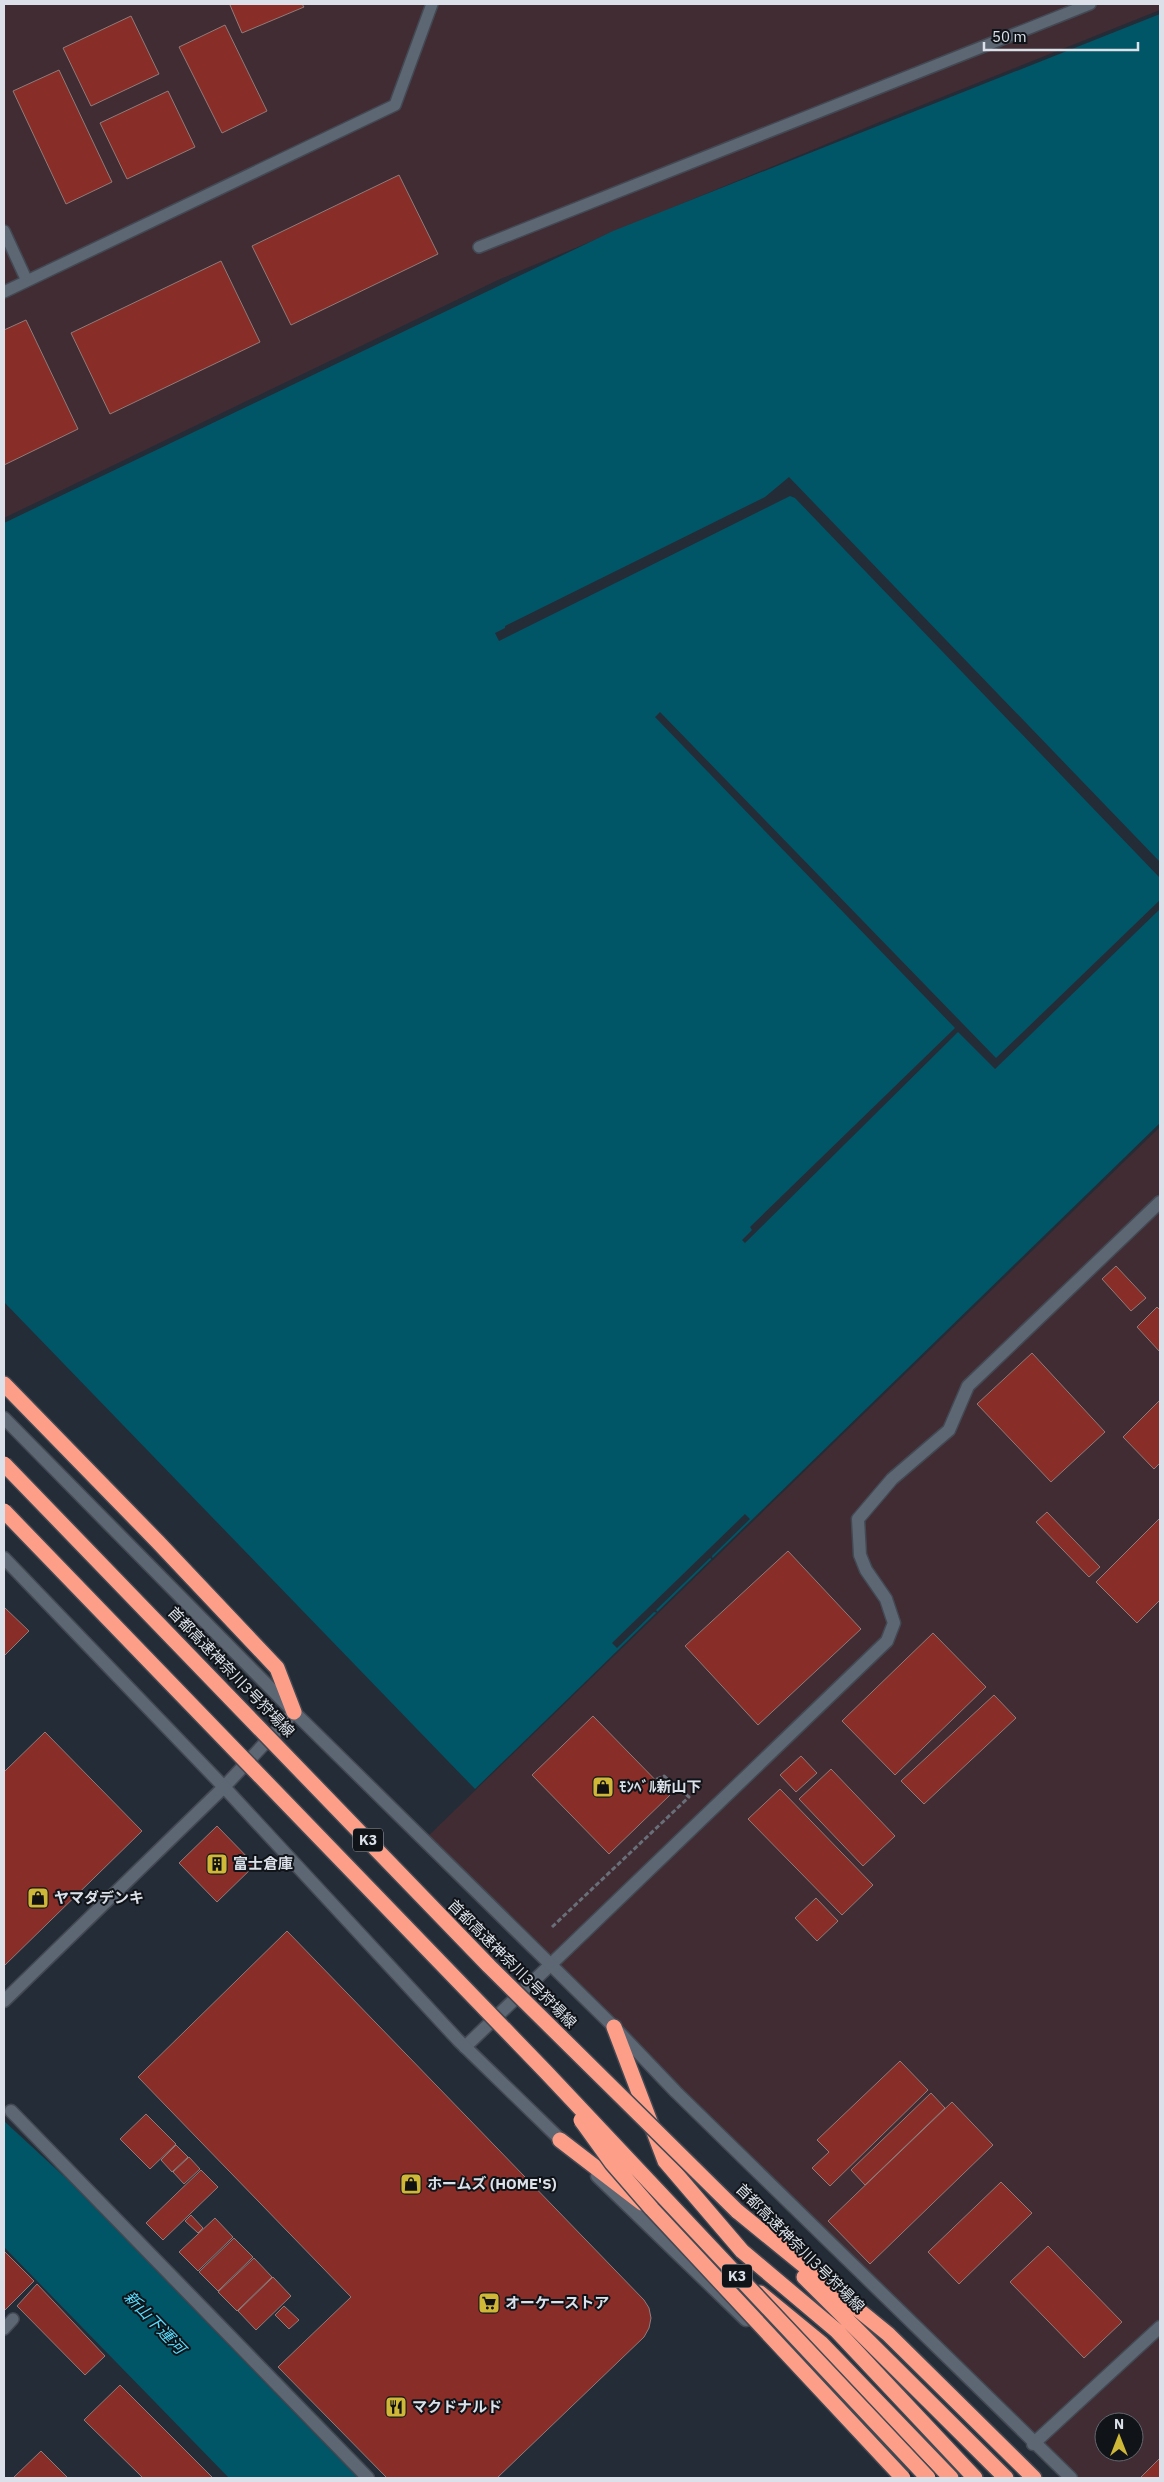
<svg xmlns="http://www.w3.org/2000/svg" width="1164" height="2482" viewBox="0 0 1164 2482" font-family="'IBM Plex Sans','Noto Sans JP',sans-serif">
	<rect width="100%" height="100%" fill="#242c37"/>
	<path fill="#402c32" fill-rule="evenodd" d="M4,4H1160V10L882,121L498,280L4,518Z
		M1160,1127V2478H1078L865,2275L423,1841ZM1104,2422H1134V2452H1104Z"/>
	<path fill="#056" d="M1160,14V1123L475,1789L4,1302V523L613,231Z
		M4,2121L68,2180L358,2478H229L4,2247Z"/>
	<path fill="#242c37" d="M789,477L1160,862V878L795,498L790,496L499,641L495,633L505,628V626L765,497Z
		M660,712L996,1058L1160,900V909L995,1069L958,1032L745,1243L742,1240L752,1230L750,1227L955,1028L655,717Z
		M745,1514L750,1519L712,1556L713,1560L710,1558L656,1610L658,1613L654,1612L617,1648L612,1643Z"/>
	<path fill="#882d28" stroke="#8f7c7a" d="M233,4H302L304,7L242,33L230,5Z
		M131,16L159,74L91,106L63,48Z
		M225,25L267,111L222,133L179,47Z
		M59,70L112,182L66,204L13,91Z
		M168,91L195,147L127,179L100,123Z
		M399,175L438,254L291,325L252,246Z
		M221,261L260,342L110,414L71,333Z
		M26,320L78,429L4,465V330Z
		M1116,1266L1146,1298L1131,1311L1102,1279Z
		M1157,1307L1160,1310V1352L1137,1327Z
		M1032,1353L1105,1432L1051,1482L977,1404Z
		M1160,1400V1463L1154,1469L1123,1437Z
		M1047,1512L1100,1567L1089,1577L1036,1522Z
		M1160,1518V1600L1137,1623L1096,1582Z
		M788,1551L861,1629L758,1725L685,1646Z
		M4,1607L29,1631L4,1656Z
		M933,1633L986,1687L895,1775L842,1721Z
		M994,1695L1016,1718L924,1804L901,1781Z
		M593,1716L670,1795L609,1854L532,1775Z
		M45,1732L142,1831L4,1966V1772Z
		M801,1756L817,1773L796,1792L780,1775Z
		M831,1769L895,1836L863,1866L799,1799Z
		M780,1789L873,1885L842,1915L748,1819Z
		M217,1826L255,1865L217,1902L179,1863Z
		M816,1898L838,1921L817,1941L795,1918Z
		M287,1931L644,2300L649,2308L651,2318L649,2328L644,2337L497,2478H387L278,2367L351,2297L138,2077Z
		M900,2061L928,2090L830,2186L812,2168L829,2152L817,2140Z
		M931,2093L945,2108L865,2185L851,2170Z
		M952,2102L993,2145L870,2264L828,2221Z
		M146,2114L176,2144L150,2169L120,2139Z
		M176,2145L188,2157L172,2172L161,2160Z
		M189,2157L200,2169L184,2184L173,2172Z
		M201,2170L218,2187L163,2240L146,2223Z
		M1001,2182L1032,2213L959,2284L928,2252Z
		M191,2215L203,2228L198,2233L185,2221Z
		M215,2218L233,2237L198,2271L179,2252Z
		M234,2238L253,2257L218,2291L199,2272Z
		M1048,2246L1122,2322L1084,2358L1010,2282Z
		M4,2251L34,2281L4,2311Z
		M254,2258L272,2277L237,2311L218,2292Z
		M273,2277L291,2296L256,2330L238,2311Z
		M37,2284L105,2356L85,2375L17,2306Z
		M284,2306L299,2320L289,2329L275,2315Z
		M120,2385L213,2478H143L84,2420Z
		M41,2451L68,2478H13Z
		M1160,2458V2478H1140Z"/>
	<g fill="none" stroke-linecap="round" stroke-linejoin="round">
		<g stroke="#434953" stroke-width="14">
			<path id="service" d="M4,231L27,281
				M479,247L1090,4
				M4,292L395,105L432,4
				M4,2329L13,2319"/>
		</g>
		<g stroke="#434953" stroke-width="15">
			<path id="pedestrian" d="M11,2111L368,2478"/>
		</g>
		<g stroke="#434953" stroke-width="15">
			<path id="minor" d="M224,1787L294,1712
				M465,2047L887,1641L894,1623L886,1599L866,1570L860,1555L858,1519L892,1479L949,1430L968,1386L1160,1202"/>
		</g>
		<g stroke="#434953" stroke-width="15">
			<path id="tertiary" d="M4,1418L294,1712L614,2027L676,2092L1071,2478
				M4,1558L224,1787L458,2040L567,2146
				M4,2001L224,1787
				M597,2176L746,2320
				M1033,2444L1160,2327"/>
		</g>
		<g stroke="#434953" stroke-width="18">
			<path id="motorway" d="M4,1384L158,1542L277,1668L294,1712
				M614,2027L665,2161L742,2251L837,2331L975,2478
				M560,2140L642,2203
				M737,2211L888,2334L1034,2478
				M679,2231L720,2263
				M804,2277L1006,2478
				M760,2293L821,2343L951,2478"/>
		</g>
		<path stroke="#686f79" stroke-width="3" stroke-dasharray="5 2.5" stroke-linecap="butt" d="M552,1927L689,1797L664,1776L655,1780"/>
		<use href="#service" stroke="#5d6673" stroke-width="11"/>
		<use href="#pedestrian" stroke="#5d6673" stroke-width="12"/>
		<use href="#minor" stroke="#5d6673" stroke-width="12"/>
		<use href="#tertiary" stroke="#5d6673" stroke-width="12"/>
		<use href="#motorway" stroke="#fd9f88" stroke-width="15"/>
		<g stroke="#434953" stroke-width="18" stroke-linecap="butt">
			<path id="motorway-bridge" d="M4,1464L489,1966L737,2211
				M4,1511L546,2072L928,2478
				M581,2120L612,2163L652,2209L903,2478"/>
		</g>
		<use href="#motorway-bridge" stroke="#fd9f88" stroke-width="15"/>
	</g>
	<defs>
		<g id="shop-square" transform="scale(1.125)"><rect x="-9" y="-9" width="18" height="18" rx="4" fill="#cfb837" stroke="#101419"/><path d="M-5-2.5h2.3a2.7 3.5 0 0 1 5.4 0H5L5.5 6h-11ZM-1.5-2.5h3a1.5 2.3 0 0 0-3 0Z" fill="#111"/></g>
		<g id="building-square" transform="scale(1.125)"><rect x="-9" y="-9" width="18" height="18" rx="4" fill="#cfb837" stroke="#101419"/><path d="M-4-6H4V6H1V3H-1V6H-4ZM-2.5-4.3h1.7v1.8h-1.7ZM.8-4.3h1.7v1.8H.8ZM-2.5-1h1.7V.8h-1.7ZM.8-1h1.7V.8H.8Z" fill="#111"/></g>
		<g id="supermarket-square" transform="scale(1.125)"><rect x="-9" y="-9" width="18" height="18" rx="4" fill="#cfb837" stroke="#101419"/><path d="M-6-5.5h2.5l.6 2H6L4.5 2H-2.5L-4.4-4H-6ZM-1.5 3.2a1.3 1.3 0 1 0 .1 0ZM3 3.2a1.3 1.3 0 1 0 .1 0Z" fill="#111"/></g>
		<g id="restaurant-square" transform="scale(1.125)"><rect x="-9" y="-9" width="18" height="18" rx="4" fill="#cfb837" stroke="#101419"/><path d="M-5-6h1v4h1v-4h1v4h1v-4h1v5L-1.5 .5V6h-2V.5L-5-1ZM5-6V6H3V1.5H1.5Q1.5-4 5-6Z" fill="#111"/></g>
	</defs>
	<g fill-rule="evenodd">
		<use href="#shop-square" x="603" y="1787"/>
		<use href="#building-square" x="217" y="1864"/>
		<use href="#shop-square" x="38" y="1898"/>
		<use href="#shop-square" x="411" y="2184"/>
		<use href="#supermarket-square" x="489" y="2303"/>
		<use href="#restaurant-square" x="396" y="2407"/>
	</g>
	<g text-anchor="middle" stroke-width="4" stroke-linejoin="round" paint-order="stroke">
		<g fill="#101419" stroke="#9fa4ab" stroke-width="1">
			<rect x="353" y="1828.5" width="30" height="23" rx="4"/>
			<rect x="722" y="2264.5" width="30" height="23" rx="4"/>
		</g>
		<g font-size="14" font-weight="bold" fill="#dce1e9">
			<text x="368" y="1845">K3</text>
			<text x="737" y="2281">K3</text>
		</g>
		<g font-size="15" fill="#dce1e9" stroke="#101419">
			<text transform="translate(231 1672) rotate(46)" y="5">首都高速神奈川3号狩場線</text>
			<text transform="translate(512 1964) rotate(45)" y="5">首都高速神奈川3号狩場線</text>
			<text transform="translate(800 2248) rotate(45)" y="5">首都高速神奈川3号狩場線</text>
		</g>
		<g font-size="15" font-weight="bold" fill="#dce1e9" stroke="#101419" text-anchor="start">
			<text x="619" y="1792">ﾓﾝﾍﾞﾙ新山下</text>
			<text x="233" y="1869">富士倉庫</text>
			<text x="54" y="1903">ヤマダデンキ</text>
			<text x="427" y="2189">ホームズ (HOME'S)</text>
			<text x="505" y="2308">オーケーストア</text>
			<text x="412" y="2412">マクドナルド</text>
		</g>
		<g font-size="16" font-style="italic" fill="#56ddff" stroke="#101419">
			<text transform="translate(155 2322) rotate(46)" y="6">新山下運河</text>
		</g>
	</g>
	<rect width="1164" height="2482" fill="none" stroke="#dce1e9" stroke-width="10"/>
	<g transform="translate(1119 2437)"><circle r="24" fill="#101419" stroke="#62666c"/>
	<path d="M0-4L9 19L0 12L-9 19Z" fill="#cfb837"/>
	<text y="-8" font-size="14" font-weight="bold" text-anchor="middle" fill="#dce1e9">N</text>
	</g>
	<path d="M984 42v8h154v-8" fill="none" stroke="#dce1e9" stroke-width="2.5"/>
	<text x="992" y="42" font-size="15" fill="#dce1e9" stroke="#101419" stroke-width="4" paint-order="stroke">50 m</text>
</svg>
